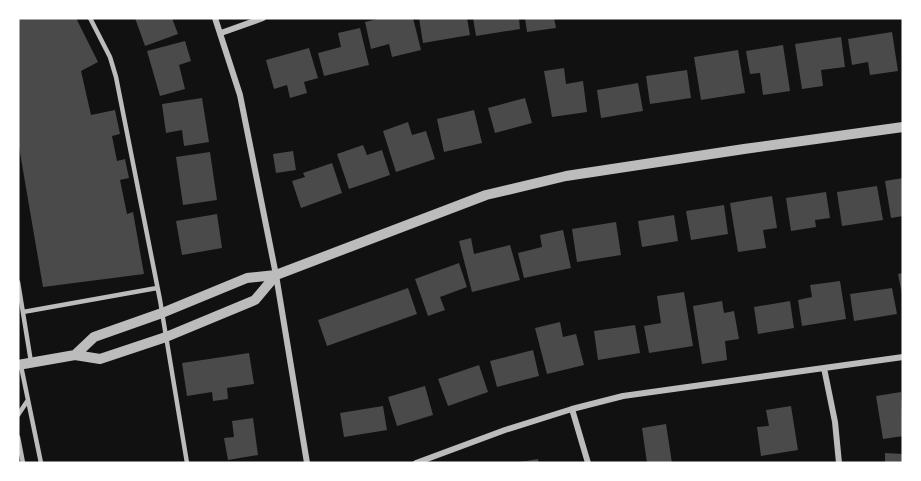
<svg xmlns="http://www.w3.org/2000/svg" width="921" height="481" viewBox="0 0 921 481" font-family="'Titillium Web',sans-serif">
	<rect width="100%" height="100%" fill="#111"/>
	<path fill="#4a4a4a" d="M18,18H76L98,62L81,71L91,115L115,110L120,134L112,136L117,161L125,159L129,178L120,180L127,214L133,212L144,274L43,287L18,141Z
		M135,18H172L178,34L145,46Z
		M382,18H413L421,50L392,57L389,44L371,49L365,22Z
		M419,18H467L470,35L423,43Z
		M473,18H519L520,29L476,36Z
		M525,18H554L556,28L527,32Z
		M360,28L369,65L324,76L318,53L341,47L338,33Z
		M892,32L898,71L870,75L868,62L852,65L848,39Z
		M841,37L845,67L821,70L823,86L802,89L795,44Z
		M185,41L191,61L179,65L185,89L160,96L147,51Z
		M783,45L790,91L763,95L760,73L750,74L746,51Z
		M309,48L318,78L304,82L307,93L290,98L287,85L274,89L266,60Z
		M738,50L745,93L701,100L694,57Z
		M564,68L566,84L583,81L587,112L552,117L544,71Z
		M687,70L691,98L650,104L646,76Z
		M638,83L643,111L601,118L597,90Z
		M202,98L209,142L184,146L182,130L166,133L162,104Z
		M525,98L532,123L495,133L488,108Z
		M474,110L482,143L444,152L437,119Z
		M408,122L412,135L426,131L435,159L396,172L383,131Z
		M363,145L367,155L382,150L390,175L349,189L337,154Z
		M293,151L296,170L276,173L273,154Z
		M210,152L217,200L183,205L176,157Z
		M332,163L342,193L301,208L292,181L305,177L303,173Z
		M903,178V216L891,218L885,181Z
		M877,186L883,220L842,226L837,192Z
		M826,192L830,218L815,220L816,227L791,231L786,198Z
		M772,196L777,228L763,230L766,248L738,252L730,203Z
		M724,205L728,234L691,240L686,211Z
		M217,214L222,248L182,255L176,221Z
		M674,215L678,241L642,247L638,221Z
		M616,222L621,255L577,262L572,229Z
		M563,230L571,268L524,278L518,253L542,247L540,235Z
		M471,238L474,254L510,245L520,280L472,292L459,241Z
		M459,263L467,287L440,297L445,310L428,316L415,279Z
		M903,273V294H902L898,274Z
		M840,281L846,319L802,326L798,300L812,297L810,285Z
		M408,288L417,314L327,346L318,320Z
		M892,288L897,314L854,321L850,294Z
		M684,292L693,346L649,353L644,326L661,323L657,296Z
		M722,301L724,313L734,311L739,339L725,341L727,360L702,364L693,306Z
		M790,301L794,328L758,334L754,307Z
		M560,322L563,337L576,334L584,365L547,374L535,328Z
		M635,325L640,353L598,360L594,331Z
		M533,350L539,376L497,387L490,361Z
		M249,353L254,384L227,388L228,399L213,401L212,392L187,396L182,363Z
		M479,365L488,392L448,406L438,379Z
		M425,386L433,415L397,426L388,397Z
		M901,392L903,436L883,439L876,396Z
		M383,406L387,430L344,437L340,413Z
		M791,406L798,450L761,456L757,427L769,426L766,410Z
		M253,418L258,455L228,460L224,438L234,437L232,421Z
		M666,424L672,463H647L642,428Z
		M885,453L903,454V463H885Z
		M538,459L539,463H520V462Z"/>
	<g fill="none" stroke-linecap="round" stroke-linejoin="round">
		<path stroke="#bcbcbc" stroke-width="4.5" d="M90,18L110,57L116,77L160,300L187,463
			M18,282L31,362
			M23,312L157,288
			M21,366L41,463
			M18,415L28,400
			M18,437L23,463"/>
		<path stroke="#bcbcbc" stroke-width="6" d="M215,18L240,95L276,275L307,463
			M221,33L263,18
			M824,368L835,422L839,463
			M572,409L588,463
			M416,463L505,430L572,409L623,396L903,357"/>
		<path stroke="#bcbcbc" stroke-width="10" d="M75,355L94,337L162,313L247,278L276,275L486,195L566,176L744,149L903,127
			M18,365L75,355L100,359L166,337L255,300L276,275"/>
	</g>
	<rect width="921" height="481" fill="none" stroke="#ffffff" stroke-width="39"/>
</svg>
